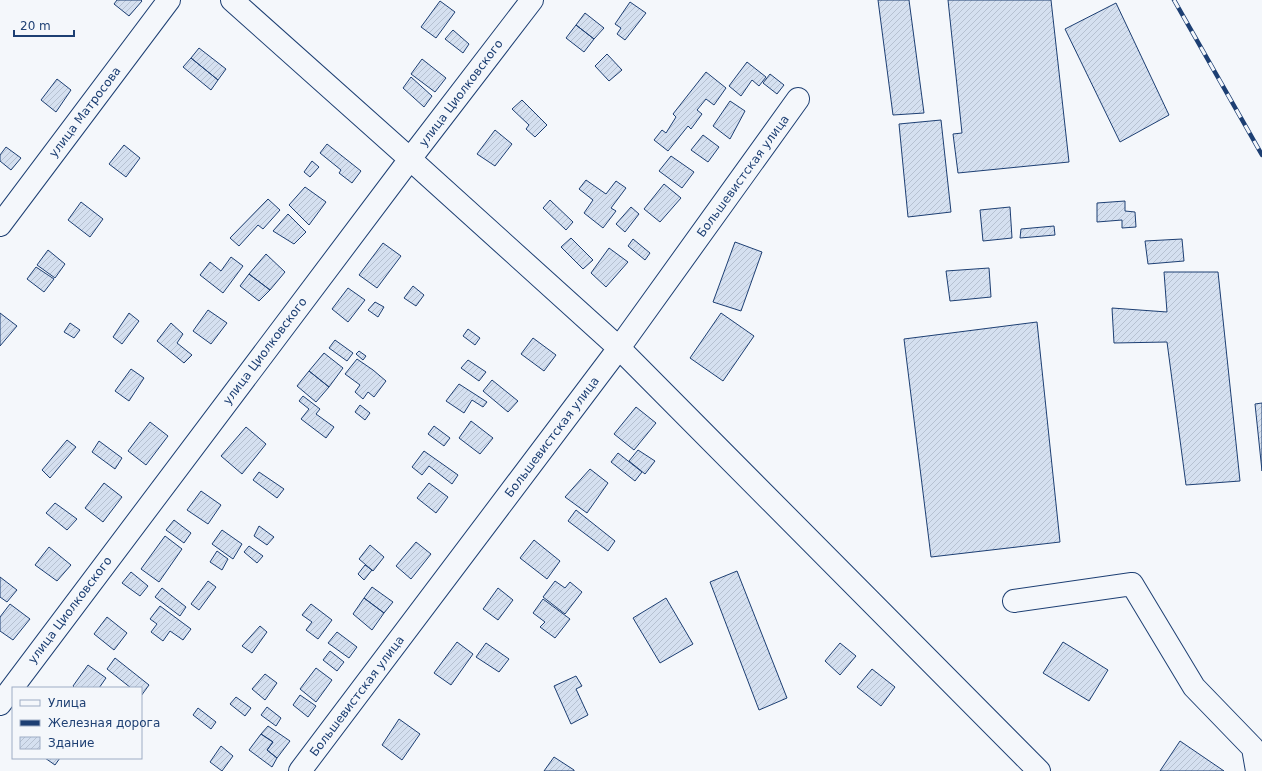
<svg xmlns="http://www.w3.org/2000/svg" width="1262" height="771" viewBox="0 0 1262 771" font-family="'DejaVu Sans',sans-serif">
	<defs>
		<pattern id="building-hatch" width="6" height="6" patternUnits="userSpaceOnUse"><rect width="6" height="6" fill="#d5e0f0"/><path d="M-1 1l2-2M0 6l6-6M5 7l2-2" fill="none" stroke="#b6c1d1"/></pattern>
	</defs>
	<rect width="100%" height="100%" fill="#f4f7fb"/>
	<path fill="url(#building-hatch)" stroke="#1d3f73" d="M117,0H141L142,1L129,16L114,4Z
		M878,0H909L924,113L893,115Z
		M948,0H1051L1069,162L958,173L953,134L962,133Z
		M440,1L455,12L436,38L421,27Z
		M630,2L646,13L625,40L617,34L621,28L615,24Z
		M1116,3L1169,115L1120,142L1065,29Z
		M585,13L604,28L594,39L576,25Z
		M576,25L594,39L584,52L566,38Z
		M453,30L469,44L463,53L445,39Z
		M199,48L226,69L218,80L191,58Z
		M607,54L622,70L609,81L595,66Z
		M191,58L218,80L211,90L183,67Z
		M422,59L446,78L435,92L411,74Z
		M747,62L766,77L759,86L752,80L741,96L729,86Z
		M706,72L726,88L714,105L706,99L697,110L702,114L691,129L688,126L668,151L654,140L662,130L666,133L676,117L673,114Z
		M770,74L784,85L777,94L763,83Z
		M411,77L432,96L424,107L403,88Z
		M57,79L71,90L56,112L41,100Z
		M522,100L547,125L535,137L526,129L529,125L512,109Z
		M730,101L745,111L730,139L713,126Z
		M941,120L951,212L908,217L899,124Z
		M495,130L512,144L495,166L477,154Z
		M703,135L719,147L708,162L691,150Z
		M327,144L361,171L352,183L339,173L341,170L320,153Z
		M124,145L140,158L126,177L109,164Z
		M6,147L21,158L11,170L0,161V155Z
		M671,156L694,172L682,188L659,171Z
		M312,161L319,167L310,177L304,172Z
		M586,180L606,194L616,181L626,188L611,208L616,211L603,228L584,213L593,200L579,189Z
		M664,184L681,198L660,222L644,209Z
		M305,187L326,202L309,225L289,205Z
		M268,199L280,210L263,229L258,225L239,246L230,238Z
		M550,200L573,222L566,230L543,208Z
		M1125,201V211L1135,212L1136,227L1122,228V220L1097,222V203Z
		M81,202L103,219L90,237L68,220Z
		M631,207L639,214L625,232L616,224Z
		M1010,207L1012,238L983,241L980,210Z
		M288,214L306,232L294,244L273,231Z
		M1054,226L1055,235L1020,238L1021,229Z
		M571,238L593,260L583,269L561,247Z
		M633,239L650,253L645,260L628,246Z
		M1182,239L1184,261L1148,264L1145,241Z
		M735,242L762,252L741,311L713,302Z
		M383,243L401,256L377,288L359,275Z
		M609,248L628,262L606,287L591,273Z
		M48,250L65,264L55,278L37,265Z
		M266,254L285,272L270,290L249,274Z
		M231,257L243,266L223,293L200,275L210,262L221,271Z
		M36,267L54,279L44,292L27,279Z
		M989,268L991,297L950,301L946,271Z
		M1164,272H1218L1240,481L1186,485L1167,342L1114,343L1112,308L1167,312Z
		M249,274L270,290L259,301L240,286Z
		M413,286L424,295L416,306L404,298Z
		M348,288L365,300L348,322L332,309Z
		M375,302L384,307L378,317L368,310Z
		M208,310L227,323L211,344L193,331Z
		M0,313L17,326L0,346Z
		M129,313L139,321L122,344L113,337Z
		M721,313L754,336L723,381L690,358Z
		M1037,322L1060,542L931,557L904,339Z
		M70,323L80,330L74,338L64,332Z
		M171,323L183,334L177,343L192,355L184,363L157,341Z
		M468,329L480,338L475,345L463,336Z
		M533,338L556,355L544,371L521,354Z
		M335,340L353,353L347,361L329,348Z
		M359,351L366,356L363,360L356,354Z
		M324,353L343,368L329,387L309,371Z
		M357,359L373,370L386,381L374,397L368,392L363,399L355,392L360,385L345,374Z
		M468,360L486,372L479,381L461,368Z
		M131,369L144,378L129,401L115,391Z
		M309,371L329,387L316,402L297,386Z
		M492,380L518,401L508,412L483,391Z
		M459,384L487,402L483,407L472,400L464,413L446,401Z
		M303,396L320,409L316,414L334,427L326,438L301,419L309,409L299,401Z
		M1262,403V471L1255,404Z
		M360,405L370,413L365,420L355,412Z
		M636,407L656,423L634,450L614,434Z
		M471,421L493,438L480,454L459,438Z
		M150,422L168,436L146,465L128,451Z
		M434,426L450,438L444,446L428,434Z
		M246,427L266,444L242,474L221,456Z
		M67,440L76,447L50,478L42,470Z
		M99,441L122,458L115,469L92,452Z
		M638,450L655,461L645,474L629,461Z
		M424,451L458,475L452,484L429,466L422,475L412,467Z
		M618,453L642,472L635,481L611,462Z
		M590,469L608,483L587,513L565,497Z
		M259,472L284,489L277,498L253,480Z
		M104,483L122,497L103,522L85,508Z
		M429,483L448,497L436,513L417,498Z
		M201,491L221,505L208,524L187,510Z
		M55,503L77,519L67,530L46,513Z
		M576,510L615,541L608,551L568,521Z
		M174,520L191,533L184,543L166,530Z
		M259,526L274,537L267,545L254,536Z
		M222,530L242,544L233,559L212,544Z
		M165,536L182,549L159,582L141,569Z
		M534,540L560,561L547,579L520,558Z
		M416,542L431,554L411,579L396,566Z
		M370,545L384,557L373,571L359,559Z
		M249,546L263,556L257,563L244,552Z
		M49,547L71,565L57,581L35,565Z
		M217,551L228,559L222,570L210,562Z
		M365,565L372,570L364,580L358,574Z
		M737,571L787,698L759,710L710,582Z
		M131,572L148,586L140,596L122,583Z
		M0,577L17,590L7,602L0,597Z
		M208,581L216,587L199,610L191,604Z
		M555,581L565,588L570,582L582,592L565,614L543,597Z
		M372,587L393,602L384,613L364,598Z
		M162,588L186,607L180,616L155,597Z
		M498,588L513,600L498,620L483,609Z
		M364,598L384,613L372,630L353,614Z
		M666,598L693,644L660,663L633,618Z
		M543,599L570,619L555,638L540,627L545,622L533,613Z
		M10,604L30,619L13,640L0,631V617Z
		M311,604L332,620L318,639L306,630L312,622L302,615Z
		M160,606L191,629L183,640L170,631L163,641L151,632L157,624L150,619Z
		M107,617L127,633L114,650L94,634Z
		M260,626L267,632L252,653L242,646Z
		M337,632L357,647L349,658L328,643Z
		M457,642L473,654L451,685L434,673Z
		M1063,642L1108,670L1089,701L1043,673Z
		M486,643L509,659L499,672L476,657Z
		M840,643L856,656L840,675L825,661Z
		M330,651L344,662L337,671L323,660Z
		M115,658L149,685L141,696V688H131L107,669Z
		M88,665L106,678L99,688H75L73,686Z
		M316,668L332,680L316,702L300,689Z
		M872,669L895,687L881,706L857,687Z
		M265,674L277,683L265,700L252,689Z
		M576,676L582,686L576,689L588,715L571,724L554,686Z
		M300,695L316,706L308,717L293,705Z
		M236,697L251,708L245,716L230,704Z
		M267,707L281,718L276,726L261,715Z
		M198,708L216,722L211,729L193,715Z
		M399,719L420,734L402,760L382,745Z
		M268,726L290,741L277,758L267,750L273,742L261,734Z
		M261,734L273,742L267,750L277,758L272,767L249,750Z
		M1180,741L1224,771H1160Z
		M221,746L233,756L222,771L210,762Z
		M554,757L574,770V771H544Z
		M45,758H60L55,765Z"/>
	<g fill="none" stroke-linecap="round" stroke-linejoin="round">
		<g stroke="#1d3f73" stroke-width="24">
			<path id="minor" d="M232,0L410,159L619,348L1039,771
				M0,225L169,0
				M1014,601L1132,584L1194,687L1253,748L1257,771
				M0,704L410,159L532,0
				M300,771L619,348L798,99"/>
		</g>
		<use href="#minor" stroke="#f4f7fb" stroke-width="22"/>
		<g stroke="#1d3f73" stroke-width="4.5">
			<path id="rail" d="M1174,0L1262,155"/>
		</g>
		<use href="#rail" stroke="#f4f7fb" stroke-width="3" stroke-dasharray="9" stroke-linecap="butt"/>
	</g>
	<g text-anchor="middle" stroke-width="3" stroke-linejoin="round" paint-order="stroke">
		<g font-size="12" fill="#1d3f73" stroke="#f4f7fb">
			<text transform="translate(461 93) rotate(-53)" y="4">улица Циолковского</text>
			<text transform="translate(85 112) rotate(-53)" y="4">улица Матросова</text>
			<text transform="translate(743 176) rotate(-54)" y="4">Большевистская улица</text>
			<text transform="translate(265 351) rotate(-53)" y="4">улица Циолковского</text>
			<text transform="translate(552 437) rotate(-53)" y="4">Большевистская улица</text>
			<text transform="translate(70 610) rotate(-53)" y="4">улица Циолковского</text>
			<text transform="translate(357 696) rotate(-53)" y="4">Большевистская улица</text>
		</g>
	</g>
	<rect x="12" y="687" width="130" height="72" fill="#f4f7fb" stroke="#9eadc5"/>
	<rect x="20" y="700" width="20" height="6" fill="#f4f7fb" stroke="#9eadc5"/>
	<text x="48" y="707" font-size="12" fill="#1d3f73">Улица</text>
	<rect x="20" y="720" width="20" height="6" fill="#1d3f73" stroke="#9eadc5"/>
	<text x="48" y="727" font-size="12" fill="#1d3f73">Железная дорога</text>
	<rect x="20" y="737" width="20" height="12" fill="url(#building-hatch)" stroke="#9eadc5"/>
	<text x="48" y="747" font-size="12" fill="#1d3f73">Здание</text>
	<path d="M14 30v6h60v-6" fill="none" stroke="#1d3f73" stroke-width="2"/>
	<text x="20" y="30" font-size="12" fill="#1d3f73" stroke="#f4f7fb" stroke-width="3" paint-order="stroke">20 m</text>
</svg>
